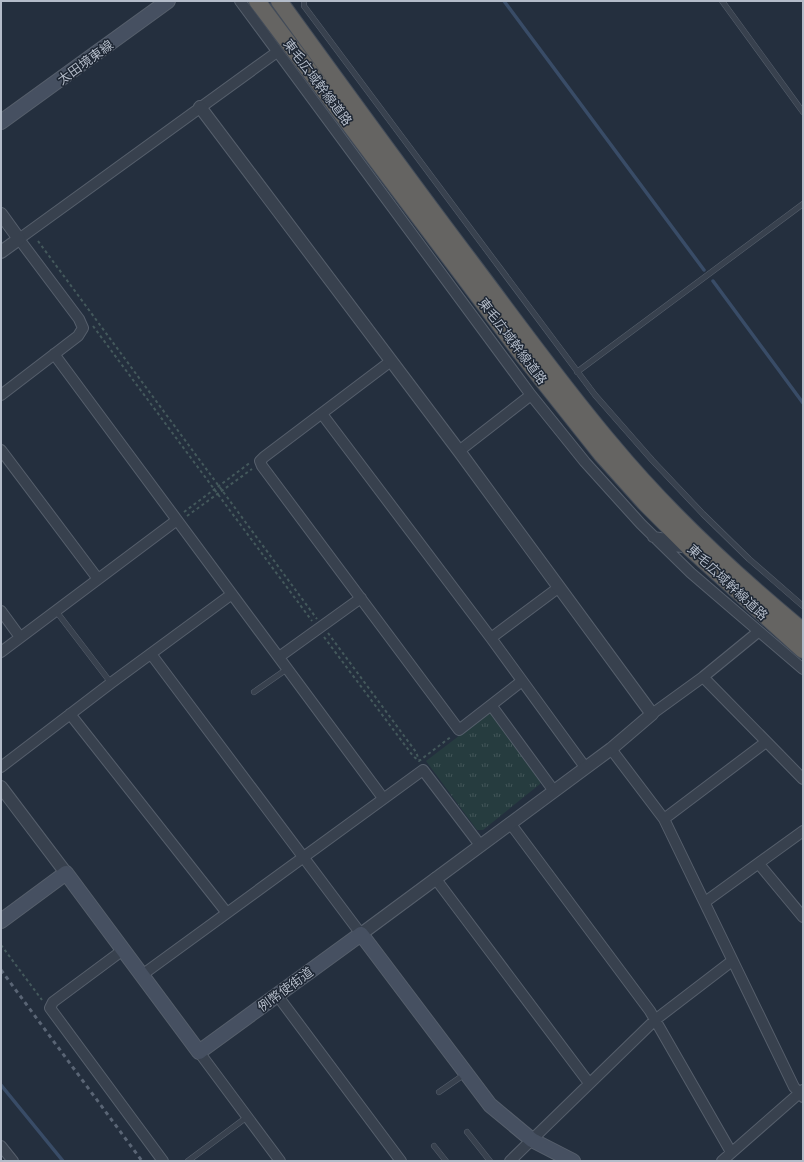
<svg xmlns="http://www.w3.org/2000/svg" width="804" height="1162" viewBox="0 0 804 1162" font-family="'Exo 2','Noto Sans JP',sans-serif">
	<defs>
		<pattern id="grass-tufts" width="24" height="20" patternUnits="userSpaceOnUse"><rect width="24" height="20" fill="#263c3f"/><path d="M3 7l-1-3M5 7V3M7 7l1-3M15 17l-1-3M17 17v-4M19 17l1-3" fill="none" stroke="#435659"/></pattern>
	</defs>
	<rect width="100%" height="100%" fill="#242f3e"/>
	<path fill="url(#grass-tufts)" d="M489,713L493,714L541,780L540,784L483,830H477L426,761Z"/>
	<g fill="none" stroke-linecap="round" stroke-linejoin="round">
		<path stroke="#394c67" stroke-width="3.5" d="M504,1L704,270
			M713,281L803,403
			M1,1085L63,1161"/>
		<g stroke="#565f6c" stroke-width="6">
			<path id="service" d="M304,1V6L595,395L652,460L703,514L749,559L803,606
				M722,1L803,112
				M577,372L803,204
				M56,611L111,683
				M254,692L287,669
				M439,1092L465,1074
				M467,1132L490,1161
				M434,1146L446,1161
				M188,1161L247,1117"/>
		</g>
		<g stroke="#565f6c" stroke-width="12">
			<path id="minor" d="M240,1L531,395L585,462L641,524L691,573L803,669
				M54,354L383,798
				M391,361L264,457L260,461L262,466L459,730L522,681
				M1,395L78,336L83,328L79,319L19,239L277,52
				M322,414L491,638L585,767
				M1,450L98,579
				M459,451L531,395
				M653,537L667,539L674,546L690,548
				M1,611L20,637
				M491,638L558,588
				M1,652L177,520
				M151,654L361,934
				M279,657L361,598
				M703,677L803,779
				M491,705L554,791
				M70,714L227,913
				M652,714L703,677L758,632
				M611,749L664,819L794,1087L803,1097
				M1,767L111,683L232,594
				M664,819L766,742
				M510,823L650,1011L731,1152
				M759,864L803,917
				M435,878L589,1083
				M705,902L803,831
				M123,950L53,1002L50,1008L163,1161
				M142,975L423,770L480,845
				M277,995L401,1161
				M199,1052L280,1161
				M1,1146L13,1161
				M510,1161L655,1020L732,961
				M722,1161L803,1090"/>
		</g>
		<g stroke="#565f6c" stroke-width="14">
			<path id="tertiary" d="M200,107L459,451L652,714L611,749L361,934
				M1,214L19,239L1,252
				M1,787L66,873"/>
		</g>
		<g stroke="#565f6c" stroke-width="16">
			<path id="secondary" d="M1,122L168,1
				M1,921L66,873L199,1052L361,934L490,1105L532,1140L573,1161"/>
		</g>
		<g stroke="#434c59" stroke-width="18">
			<path id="trunk" d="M257,1L521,353L602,455L645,503L690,548L803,650
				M279,1C342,88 405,175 470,261C516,322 561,385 611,444C668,513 734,574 803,631"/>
		</g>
		<path stroke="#44595c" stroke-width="2" stroke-dasharray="3 3" stroke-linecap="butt" d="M38,241L317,619
			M93,326L312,621
			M184,512L251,462
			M187,516L252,469
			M328,633L416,752L419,760
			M324,637L413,756L419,761L452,736
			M1,945L42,1000"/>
		<use href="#service" stroke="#38414e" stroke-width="5"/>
		<use href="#minor" stroke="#38414e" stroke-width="10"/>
		<use href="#tertiary" stroke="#38414e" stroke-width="12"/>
		<use href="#secondary" stroke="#465061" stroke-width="14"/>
		<use href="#trunk" stroke="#656462" stroke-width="16"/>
		<path stroke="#5a6575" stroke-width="3" stroke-dasharray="4 4" stroke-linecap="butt" d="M1,970L142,1161"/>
	</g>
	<g text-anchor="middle" stroke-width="3" stroke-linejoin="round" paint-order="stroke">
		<g font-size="13" fill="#b4bcc9" stroke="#1d2633">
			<text transform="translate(85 62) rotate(-36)" y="5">太田境東線</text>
			<text transform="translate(318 82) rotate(53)" y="5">東毛広域幹線道路</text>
			<text transform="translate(513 341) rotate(53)" y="5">東毛広域幹線道路</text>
			<text transform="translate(728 582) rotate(43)" y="5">東毛広域幹線道路</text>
			<text transform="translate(285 989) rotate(-36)" y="5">例幣使街道</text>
		</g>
	</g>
	<rect width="804" height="1162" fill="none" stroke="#b4bcc9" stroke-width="4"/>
</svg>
